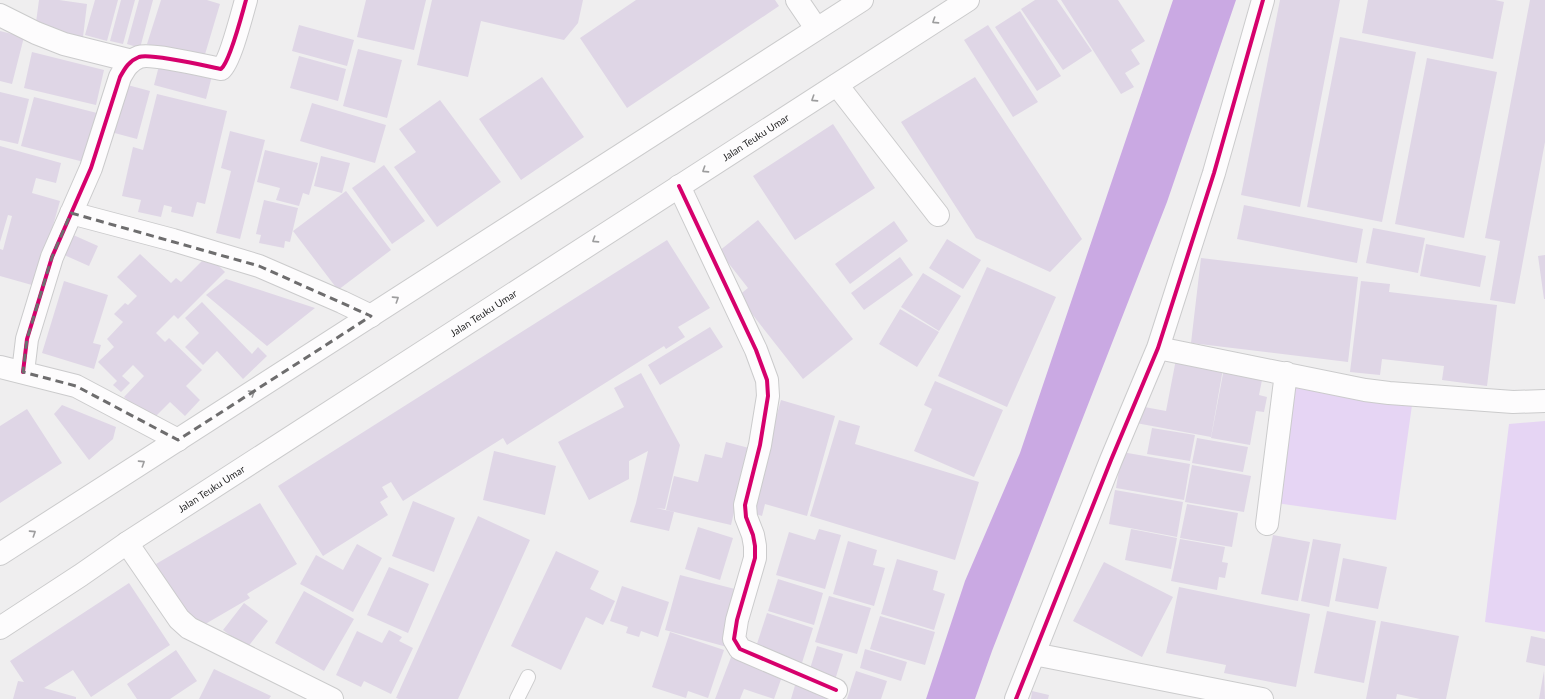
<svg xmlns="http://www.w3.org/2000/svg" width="1545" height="699" viewBox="0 0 1545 699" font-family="Lato,sans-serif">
	<rect width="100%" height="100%" fill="#efeeef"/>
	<path fill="#e6d5f4" d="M1289,386L1412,405L1396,520L1276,503Z
		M1545,421V632L1485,622L1509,424Z"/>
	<path fill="#caa9e3" d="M1173,0H1236L1167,202L992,651L975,699H926L965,581L1020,453Z"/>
	<path fill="#dfd6e6" d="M39,0H59L87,4L83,37L35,30Z
		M95,0H118L107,41L85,35Z
		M121,0H135L123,44L110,41Z
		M139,0H153L140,48L127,44Z
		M161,0H207L220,4L203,61L147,44Z
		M366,0H426L414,50L357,37Z
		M432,0H583L578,23L564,40L481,21L468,77L417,65Z
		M636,0H775L779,6L627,108L580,38Z
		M1035,0H1057L1092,51L1063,70L1021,9Z
		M1061,0H1118L1145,41L1131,50L1140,64L1125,73L1134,87L1121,94Z
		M1280,0H1340L1300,207L1241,195Z
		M1368,0H1495L1504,2L1493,59L1362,33Z
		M1530,0H1545V142L1515,304L1490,300L1500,241L1485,238Z
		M1020,11L1061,76L1037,91L995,27Z
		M299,25L354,40L347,66L292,51Z
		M988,25L1038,102L1013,117L964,40Z
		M0,31L24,37L12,84L0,81Z
		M1340,37L1416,52L1382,222L1307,207Z
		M358,49L402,60L387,118L343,106Z
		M32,52L104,70L96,105L24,88Z
		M299,56L346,69L338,101L290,88Z
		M1427,58L1497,72L1464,238L1395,224Z
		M160,62L212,76L206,99L154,85Z
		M542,77L584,137L521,180L479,119Z
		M975,77L1082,239L1050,272L976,238L901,122Z
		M120,83L150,91L137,139L107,131Z
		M0,92L29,99L18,144L0,140Z
		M157,94L227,111L205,204L197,202L193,217L171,212L172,207L164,205L161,217L138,212L141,200L122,196L133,147L143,150Z
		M34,97L97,113L84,162L21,146Z
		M440,100L501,182L437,227L394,167L416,152L399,129Z
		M312,103L386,125L375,163L300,141Z
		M833,124L875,188L795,240L753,176Z
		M230,131L265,140L240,239L216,233L231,171L221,168Z
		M0,146L61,163L56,183L36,178L32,193L60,201L43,261L39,287L0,276V249L3,250L12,216L8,215L0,242Z
		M265,150L318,163L309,195L303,193L299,206L276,200L280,188L257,182Z
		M321,156L350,163L342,193L314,186Z
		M384,165L425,221L392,244L352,188Z
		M346,191L391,250L338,290L293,231Z
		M264,200L298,208L290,242L285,241L284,248L259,243L261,235L256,234Z
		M1244,205L1363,229L1357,263L1237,239Z
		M758,220L853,339L803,379L738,296L748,288L719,251Z
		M894,221L908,241L850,284L835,264Z
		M1373,228L1425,238L1418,273L1366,263Z
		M71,234L98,246L89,266L62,254Z
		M947,239L981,260L963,289L929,268Z
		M667,240L710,308L678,327L685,337L666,349L664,346L507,445L503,438L403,501L391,482L382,487L388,497L380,502L388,515L323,556L278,486Z
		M1426,244L1486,256L1480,287L1420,276Z
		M140,254L171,283L176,278L181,282L208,255L225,272L178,319L174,315L156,333L165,342L169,338L202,370L186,386L200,400L185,416L170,402L150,422L124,397L144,376L133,365L122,376L130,383L121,392L113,385L117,381L98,362L114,347L107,339L123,322L114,314L125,303L128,305L137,296L117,277Z
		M1545,255V299H1544L1538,256Z
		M900,257L913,275L864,310L851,293Z
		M1201,258L1358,277L1348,362L1191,343Z
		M987,267L1056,297L1007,407L938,376Z
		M923,273L961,296L939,331L901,307Z
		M226,279L315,308L267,346L206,295Z
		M64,281L108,295L93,343L101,345L94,369L42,353Z
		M1361,281L1390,284L1389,292L1497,305L1487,386L1442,380L1444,366L1382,359L1380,375L1350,372Z
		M202,302L252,354L258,347L267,356L243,379L217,351L203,365L185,347L199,333L185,318Z
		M900,309L939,332L917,367L879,344Z
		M710,327L723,347L660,385L648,365Z
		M1177,354L1224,363L1211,437L1136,423L1139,406L1166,411Z
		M1225,363L1264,370L1259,395L1267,397L1264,412L1256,411L1250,445L1211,438Z
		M641,373L680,445L665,509L656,508L674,512L669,531L630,522L636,503L648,451L629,461V479L589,500L558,442L624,407L614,388Z
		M935,381L1003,410L974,477L914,451L932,409L924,405Z
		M781,400L835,416L807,516L765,504L762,516L749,512Z
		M62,405L116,427L113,439L89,460L54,414Z
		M27,409L62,463L0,503V426Z
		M839,420L860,426L855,444L979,482L955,560L810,516Z
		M1152,428L1195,435L1190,461L1147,454Z
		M1197,438L1248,447L1243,472L1192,463Z
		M726,442L749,448L731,525L666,510L674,476L698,482L705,454L722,458Z
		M494,451L556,466L545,515L483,500Z
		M1122,452L1190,464L1184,500L1116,488Z
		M1192,465L1251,476L1244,512L1185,502Z
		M1115,490L1183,502L1177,537L1109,524Z
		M413,501L455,518L434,572L392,556Z
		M260,503L297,564L247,594L250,598L195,630L156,564Z
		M1187,504L1238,513L1232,547L1180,538Z
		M478,516L530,540L458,699H399L396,698Z
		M698,527L733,538L720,580L685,569Z
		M819,529L841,535L825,589L776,575L789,532L815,540Z
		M1131,529L1177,538L1171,569L1125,560Z
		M1273,535L1310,542L1298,601L1261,594Z
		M1180,539L1225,547L1222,562L1228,563L1225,578L1219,577L1217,590L1171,581Z
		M1313,539L1341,544L1329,607L1301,601Z
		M848,541L877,550L873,565L885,568L874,606L833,594Z
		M357,544L382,558L353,612L300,584L316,555L343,570Z
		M556,551L599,571L590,589L615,601L603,625L586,617L561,670L511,646Z
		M1343,558L1387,567L1378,609L1335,601Z
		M897,559L938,571L933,590L945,594L934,630L881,614Z
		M1104,562L1173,597L1142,657L1073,621Z
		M389,567L429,584L408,633L367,615Z
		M680,575L735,589L727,647L665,630Z
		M778,579L823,593L814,625L768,611Z
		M129,583L170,645L91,697L73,670L44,688L76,697V699H13L18,681L24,682L10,661Z
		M622,586L669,602L658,637L641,631L639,637L626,633L628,627L610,621Z
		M1179,587L1310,614L1296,687L1224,673L1226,665L1166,653Z
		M304,591L354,619L324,671L275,643Z
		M829,596L871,608L857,654L815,642Z
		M244,603L268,621L247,648L223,630Z
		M1327,611L1376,621L1364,683L1314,673Z
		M767,613L813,628L801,666L755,650Z
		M880,616L935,632L925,665L870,649Z
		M1381,621L1459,636L1446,699H1420L1397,694L1396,699H1366Z
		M389,630L402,637L399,641L413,648L391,694L364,681L361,687L336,675L357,631L382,643Z
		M670,632L724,650L708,698L688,691L686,698L652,687Z
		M1531,636L1545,639V666L1526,662Z
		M817,646L843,654L835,680L809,672Z
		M865,649L907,662L901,681L860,668Z
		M176,650L197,681L170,699H137L127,684Z
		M733,652L784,671L774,699L744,689L740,699H715Z
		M214,669L271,696L269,699H199Z
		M856,671L887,681L881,699H847Z
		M1544,671L1545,699H1539Z
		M796,682L836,699H791Z
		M1032,691L1049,695L1048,699H1031Z"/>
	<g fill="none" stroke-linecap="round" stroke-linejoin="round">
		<g stroke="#cbcbcc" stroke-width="16">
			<path id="service" d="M517,699L528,677"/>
		</g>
		<g stroke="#cbcbcc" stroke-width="24">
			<path id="minor" d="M797,0L816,28
				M0,15L36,33L64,44L132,61
				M837,85L938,215
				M679,186L756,350L767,380L768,396L760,445L745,505L746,517L753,535L755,546V558L737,620L734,639L740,649L836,690
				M71,213L173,240L259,266L342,302L371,316
				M1158,348L1365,390L1389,393L1513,402L1545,401
				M0,367L76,386L178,440
				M23,372L27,339L52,257L91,168L120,77C125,68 129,61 139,57C151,53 206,66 221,69C230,62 242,14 246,0
				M1267,524L1286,373
				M127,543L179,619L189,628L332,699
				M1034,654L1262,699
				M1016,699L1111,460L1158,348L1214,173L1263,0"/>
		</g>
		<g stroke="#cbcbcc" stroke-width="24">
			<g id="trunk">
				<path d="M0,554L862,0"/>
				<path id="s1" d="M0,628L81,575L127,543L968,0"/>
			</g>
		</g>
		<use href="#service" stroke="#fdfcfd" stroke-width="14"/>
		<use href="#minor" stroke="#fdfcfd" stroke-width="22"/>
		<use href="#trunk" stroke="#fdfcfd" stroke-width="22"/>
		<g stroke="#fcfafd" stroke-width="6">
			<path id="cycleway" d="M679,186L756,350L767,380L768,396L760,445L745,505L746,517L753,535L755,546V558L737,620L734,639L740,649L836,690
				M23,372L27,339L52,257L91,168L120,77C125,68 129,61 139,57C151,53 206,66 221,69C230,62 242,14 246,0
				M1016,699L1111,460L1158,348L1214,173L1263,0"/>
		</g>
		<use href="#cycleway" stroke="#d6006c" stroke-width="4"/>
	</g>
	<defs><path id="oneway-chevron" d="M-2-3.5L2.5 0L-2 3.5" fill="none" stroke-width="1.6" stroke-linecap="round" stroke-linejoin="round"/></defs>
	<g stroke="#9d9d9e">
		<use href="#oneway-chevron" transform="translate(935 21) rotate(147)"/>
		<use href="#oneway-chevron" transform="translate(814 99) rotate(147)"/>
		<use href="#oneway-chevron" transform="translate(705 170) rotate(147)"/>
		<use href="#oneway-chevron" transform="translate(595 240) rotate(147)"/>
		<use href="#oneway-chevron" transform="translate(396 299) rotate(-33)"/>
		<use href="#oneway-chevron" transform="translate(252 393) rotate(-33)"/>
		<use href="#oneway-chevron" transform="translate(142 463) rotate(-33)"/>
		<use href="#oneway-chevron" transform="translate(33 533) rotate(-33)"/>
	</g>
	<path fill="none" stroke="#6e6d6e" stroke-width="3" stroke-dasharray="8 5" stroke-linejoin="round" d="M71,213L259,266L371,316L178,440L76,386L23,372L27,339L52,257Z"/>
	<g text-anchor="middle" stroke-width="3" stroke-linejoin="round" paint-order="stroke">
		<g font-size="10" fill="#282829" stroke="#fcfafd">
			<text dy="4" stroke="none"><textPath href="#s1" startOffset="901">Jalan Teuku Umar</textPath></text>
			<text dy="4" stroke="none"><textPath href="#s1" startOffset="577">Jalan Teuku Umar</textPath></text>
			<text dy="4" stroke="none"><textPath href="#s1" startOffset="253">Jalan Teuku Umar</textPath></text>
		</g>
	</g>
</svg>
